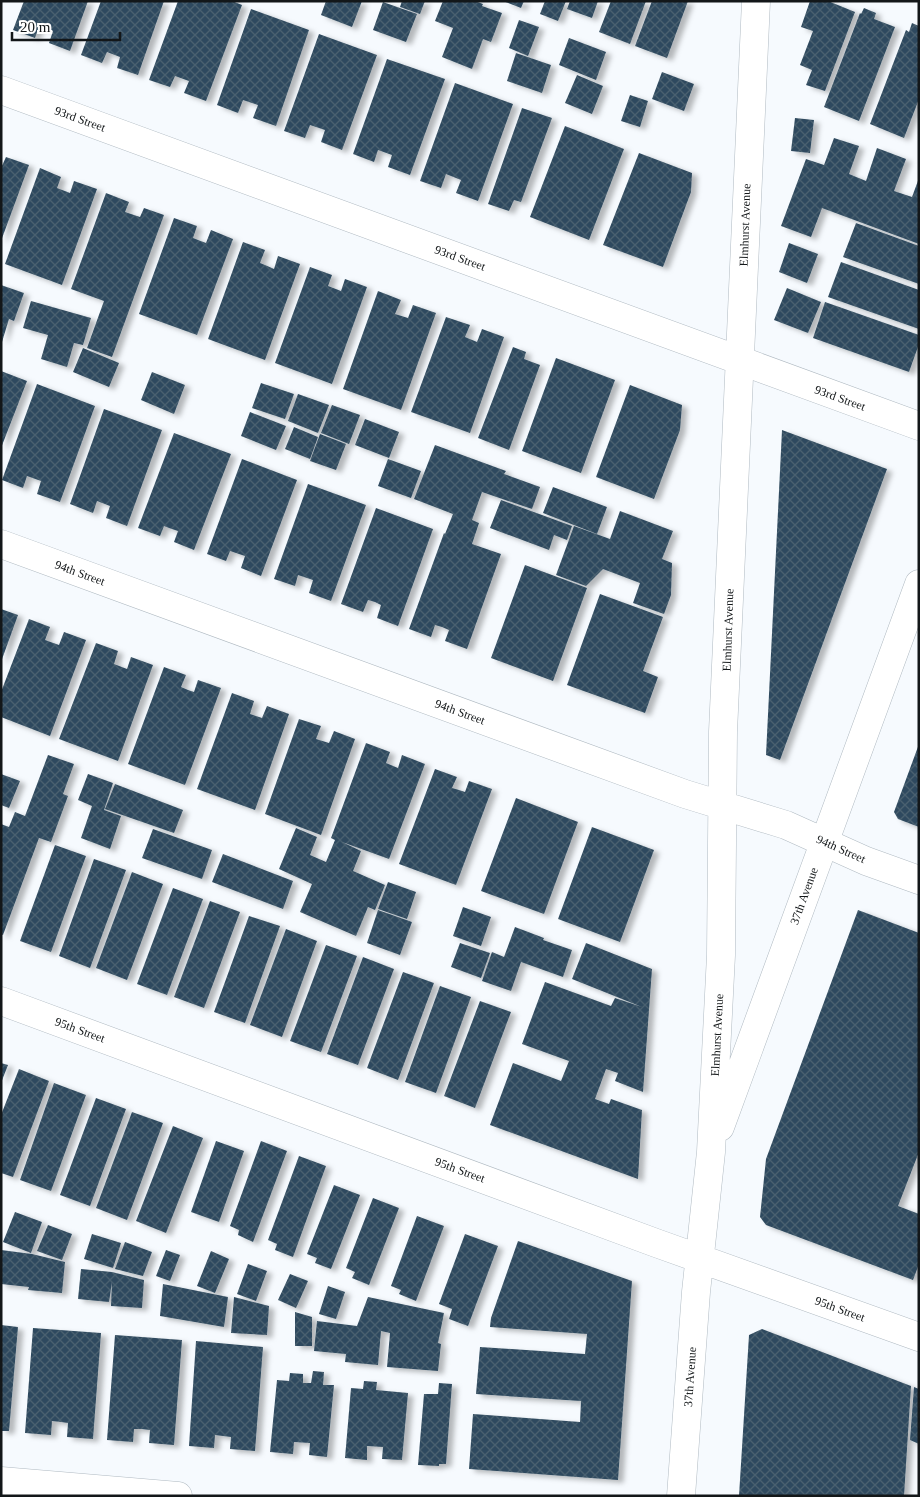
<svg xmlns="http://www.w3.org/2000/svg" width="920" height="1497" viewBox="0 0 920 1497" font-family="Georgia,serif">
	<defs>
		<pattern id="building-cross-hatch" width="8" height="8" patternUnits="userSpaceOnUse" patternTransform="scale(1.25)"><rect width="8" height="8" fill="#2f4a5e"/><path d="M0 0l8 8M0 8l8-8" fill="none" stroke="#4a6070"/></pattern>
		<filter id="shadow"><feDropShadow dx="5.5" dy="3" stdDeviation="2.5" flood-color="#0004"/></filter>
	</defs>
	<rect width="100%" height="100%" fill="#f6fafe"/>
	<path fill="url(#building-cross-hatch)" filter="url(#shadow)" d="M24,1H88L70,51L49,43L53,31L39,26L35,38L13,30Z
		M101,1H164L138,75L117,68L120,57L107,52L102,63L81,55Z
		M178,1H232L242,5L206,101L184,93L189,81L175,76L170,87L149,80Z
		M326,1H362L352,27L321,15Z
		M402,1H425L420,14L400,7Z
		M443,1H475L483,4L482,6L502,13L491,42L483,39L472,69L442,57L453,28L435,21Z
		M503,1H524L521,8Z
		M545,1H566L558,21L540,14Z
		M570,1H598L592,18L567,9Z
		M611,1H646L630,44L599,32Z
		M652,1H688L667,58L635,46Z
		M810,1H828L855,12L825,91L806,85L812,70L800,65L813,31L801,27Z
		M383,2L417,14L406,42L373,30Z
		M864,8L876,13L874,19L895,27L859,121L824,107L860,13L861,14Z
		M251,9L309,30L276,126L253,118L258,105L243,100L238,113L217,105Z
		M519,20L539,27L528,56L509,48Z
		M912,23L919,26V99L904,138L870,124L906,30L909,32Z
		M319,34L377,55L342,150L321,142L325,130L310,125L305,138L284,131Z
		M569,38L606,52L596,80L559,65Z
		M516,53L551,65L542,93L507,81Z
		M387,59L445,79L410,175L388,167L392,155L378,150L374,162L353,154Z
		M662,72L694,84L684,111L652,99Z
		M577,75L603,86L592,114L565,103Z
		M455,83L513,104L478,201L456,193L461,180L446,174L441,188L420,181Z
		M630,95L648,101L640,127L621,121Z
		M522,108L552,118L521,202L514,200L509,211L488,204Z
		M795,118L814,120L810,153L791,151Z
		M565,126L624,149L589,240L530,217Z
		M834,138L859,146L849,174L866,181L877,148L906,159L894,191L912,197L919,178V244L822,208L811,237L781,226L806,159L824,165Z
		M639,153L692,173L691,192L663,267L603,245Z
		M6,157L29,165L1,241V168Z
		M40,168L61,177L57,188L70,193L74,181L97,189L62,285L5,264Z
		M106,193L129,202L125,212L140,217L144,208L164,215L112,357L87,348L104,301L71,289Z
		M174,218L197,226L193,238L198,240L206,243L211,230L233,239L197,335L139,314Z
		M856,223L919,246V284L843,257Z
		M243,242L265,250L260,263L265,265L274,269L278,256L300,264L265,360L208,339Z
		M789,243L818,254L807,283L779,272Z
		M841,262L919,290V329L828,297Z
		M310,267L332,275L328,286L341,291L345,279L367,287L332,384L275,363Z
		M1,285L24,293L14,321L9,319L2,342Z
		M787,288L821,302L808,333L774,320Z
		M378,291L401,300L395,314L408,318L413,305L436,313L401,410L343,389Z
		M31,301L91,318L83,345L74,343L67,367L41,359L48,335L23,328Z
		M825,302L919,335V344L909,372L813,338Z
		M446,317L470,325L465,337L477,342L482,329L504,337L470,433L411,412Z
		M513,347L526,352L524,359L540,365L509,450L478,438Z
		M83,348L119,363L109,387L73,372Z
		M556,358L615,380L581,473L522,451Z
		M1,371L27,381L1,448Z
		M152,372L185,385L174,414L141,400Z
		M261,383L294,394L285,419L252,408Z
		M37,384L95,406L60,502L37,494L41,481L27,476L23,488L2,480Z
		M630,385L682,405L680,430L654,499L596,477Z
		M298,394L329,405L318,433L288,421Z
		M332,405L360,415L349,444L321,433Z
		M104,409L162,430L127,526L106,518L110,506L97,501L93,513L70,504Z
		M250,412L286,426L276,450L241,436Z
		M365,419L399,432L389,458L355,445Z
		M294,427L318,437L310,459L285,449Z
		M782,430L887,469L780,760L766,755Z
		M174,433L231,454L194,550L174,542L178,531L169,528L164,526L160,536L138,528Z
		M320,434L346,444L336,470L310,461Z
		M435,445L506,471L504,474L540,487L532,509L482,492L472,520L479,523L472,544L501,554L467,649L445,641L449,630L442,627L435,625L431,637L409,629L444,533L445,534L453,514L414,499Z
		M242,459L297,480L261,576L241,568L245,556L230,551L226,561L207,554Z
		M388,459L421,471L411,498L378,486Z
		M308,484L366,505L331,601L309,593L313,580L298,575L295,586L274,579Z
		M553,487L607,507L597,534L543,513Z
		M501,500L572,526L567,540L554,535L549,550L490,528Z
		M376,508L433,529L398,626L377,618L381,605L375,602L368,600L363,612L341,604Z
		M620,511L673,531L662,559L672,563L671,595L664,614L633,603L640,583L603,569L586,586L556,575L574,526L610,539Z
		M525,565L587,588L553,681L491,658Z
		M600,594L663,617L643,671L658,677L645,713L567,685Z
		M1,609L18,615L1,662Z
		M29,619L50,627L45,640L59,645L64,632L86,640L50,736L1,717V692Z
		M96,643L118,651L114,664L127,669L131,657L153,665L118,761L59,739Z
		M164,667L186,675L181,687L188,690L194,692L198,680L221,688L185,785L128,764Z
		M232,693L254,701L250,714L262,718L267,706L289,714L255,810L197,789Z
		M299,719L321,726L316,739L329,743L334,731L355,739L321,835L265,814Z
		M366,743L390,752L386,763L398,768L402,755L425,764L389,859L342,842L361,851L353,871L385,885L375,910L368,907L356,936L300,912L312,884L279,869L296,828L317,837L310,855L326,862L335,840L331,838Z
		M919,744V827L898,819L894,812Z
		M48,755L74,764L63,794L68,796L51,842L39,838L3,935L1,934V824L9,827L15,812L25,816Z
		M435,769L457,777L452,788L459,790L465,792L469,781L492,789L456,885L399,864Z
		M1,774L20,781L9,808L1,805Z
		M88,774L113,783L104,810L121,816L110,849L81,838L92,806L78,800Z
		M115,784L183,810L174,833L105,809Z
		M516,798L578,822L544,914L481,891Z
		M592,827L654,850L620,942L558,919Z
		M153,829L212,850L202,879L142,858Z
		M55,845L86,856L51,952L20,941Z
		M223,854L293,881L283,909L212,882Z
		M94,859L126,870L90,968L59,956Z
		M132,872L163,884L127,980L96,968Z
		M388,882L416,892L407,919L378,909Z
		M173,888L203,899L167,995L137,984Z
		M210,901L240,912L204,1008L174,997Z
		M463,907L491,917L481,946L453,936Z
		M378,910L412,922L400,955L367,943Z
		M858,910L919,933V1152L898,1206L919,1214V1264L913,1280L766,1225L760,1217L766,1159Z
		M249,916L280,926L245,1023L214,1012Z
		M515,927L544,938L543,940L572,950L563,977L521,962L511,991L482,981L492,952L504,957Z
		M286,929L317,941L282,1037L250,1025Z
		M460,943L490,953L481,978L451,967Z
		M586,943L652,969L643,1092L615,1081L618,1073L606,1069L595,1099L609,1104L611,1099L642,1110L638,1179L490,1125L513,1063L561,1081L569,1061L522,1044L545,982L611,1006L615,998L642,1007L572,979Z
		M326,945L357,956L321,1052L290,1041Z
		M363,957L394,969L358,1065L327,1054Z
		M403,972L434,983L398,1080L367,1068Z
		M440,986L471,997L436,1093L405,1082Z
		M480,1001L511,1012L475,1108L444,1096Z
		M1,1063L8,1065L1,1083Z
		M19,1069L49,1081L13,1177L1,1173V1115Z
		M54,1083L86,1095L51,1191L20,1180Z
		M96,1098L126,1109L90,1206L60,1195Z
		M132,1112L163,1123L127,1220L96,1208Z
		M173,1126L203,1138L166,1233L136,1221Z
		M216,1141L244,1151L219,1222L191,1212Z
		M261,1141L287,1151L253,1242L238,1235L239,1230L230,1226Z
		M299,1156L326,1166L293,1257L275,1250L277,1244L268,1240Z
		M334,1185L360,1195L331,1269L315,1263L317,1258L307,1254Z
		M373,1198L399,1208L369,1285L352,1278L355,1272L346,1268Z
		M15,1212L42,1222L31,1253L3,1242Z
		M417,1216L444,1226L416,1301L399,1294L401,1290L391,1286Z
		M48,1225L72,1234L62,1260L37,1251Z
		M92,1234L121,1243L113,1268L84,1259Z
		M465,1234L498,1246L468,1326L449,1319L452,1309L439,1304Z
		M518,1241L632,1281L618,1480L469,1469L473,1414L580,1422L581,1401L476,1394L480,1347L585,1354L587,1334L490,1327L491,1318Z
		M125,1242L152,1252L143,1276L115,1269Z
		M1,1250L32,1254L65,1262L62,1293L28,1290L29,1287L1,1284Z
		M166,1250L180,1255L170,1281L156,1276Z
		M211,1251L229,1259L215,1293L197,1286Z
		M248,1264L267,1271L256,1301L237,1294Z
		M81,1269L112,1272L144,1280L142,1308L111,1306L112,1282L109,1302L78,1299Z
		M290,1274L308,1281L296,1308L278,1300Z
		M163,1284L228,1297L224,1327L160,1316Z
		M328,1286L345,1292L336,1319L319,1314Z
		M234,1297L269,1306L267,1335L231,1333Z
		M368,1297L444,1313L438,1343L441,1344L438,1371L387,1367L390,1333L381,1331L378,1365L345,1362L346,1354L314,1351L317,1321L357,1326Z
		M295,1312L312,1317V1346H295Z
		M1,1325L18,1327L9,1431H1Z
		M33,1328L101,1333L93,1439L67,1437L68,1423L61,1422L52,1421L51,1435L25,1433Z
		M762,1329L911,1386L904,1496H739L749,1335Z
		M115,1335L182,1340L174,1445L149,1443L150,1430L142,1429H134L133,1442L107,1440Z
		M196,1341L263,1347L255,1451L230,1449L231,1437L215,1435L214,1448L189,1446Z
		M313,1371L324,1372L323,1385H334L327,1457L309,1455L310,1443L294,1442L293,1454L270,1452L277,1380L289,1381L290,1373L303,1374V1383H311Z
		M364,1381L377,1382L376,1390L408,1393L402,1460L382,1459L383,1447L367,1446V1460L345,1458L351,1388L363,1389Z
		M439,1383L452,1384L446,1464H439V1466L418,1465L424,1394H438Z
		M914,1387L919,1389V1444L910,1440Z"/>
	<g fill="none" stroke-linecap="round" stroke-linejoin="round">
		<g stroke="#b0bac2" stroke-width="29">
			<path id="street" d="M1,90L919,426
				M1,544L685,794L786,825L866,861L919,880
				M1,1001L656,1243L919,1337
				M720,1127L919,584
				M1,1481L178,1496
				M681,1496L696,1292L711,1152L721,955L723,732L756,1"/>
		</g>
		<use href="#street" stroke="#fff" stroke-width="28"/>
	</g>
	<g text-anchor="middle" stroke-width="5" stroke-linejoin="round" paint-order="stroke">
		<g font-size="12" fill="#131719" stroke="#fff">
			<text transform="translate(80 119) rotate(20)" y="4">93rd Street</text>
			<text transform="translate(745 225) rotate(-88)" y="4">Elmhurst Avenue</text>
			<text transform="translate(460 258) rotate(20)" y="4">93rd Street</text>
			<text transform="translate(840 398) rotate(20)" y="4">93rd Street</text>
			<text transform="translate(80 573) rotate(20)" y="4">94th Street</text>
			<text transform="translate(728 630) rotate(-88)" y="4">Elmhurst Avenue</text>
			<text transform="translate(460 712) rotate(20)" y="4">94th Street</text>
			<text transform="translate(841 849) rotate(24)" y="4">94th Street</text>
			<text transform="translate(804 896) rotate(-70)" y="4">37th Avenue</text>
			<text transform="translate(80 1030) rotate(20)" y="4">95th Street</text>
			<text transform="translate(717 1035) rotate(-87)" y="4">Elmhurst Avenue</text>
			<text transform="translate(460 1170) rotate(20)" y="4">95th Street</text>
			<text transform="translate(840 1309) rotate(20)" y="4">95th Street</text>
			<text transform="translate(690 1377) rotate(-86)" y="4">37th Avenue</text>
		</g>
	</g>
	<rect width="920" height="1497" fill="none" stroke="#131719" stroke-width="5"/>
	<path d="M12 32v8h108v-8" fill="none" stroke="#131719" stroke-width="2.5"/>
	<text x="20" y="32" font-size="15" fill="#131719" stroke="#ffffff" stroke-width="4" paint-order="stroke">20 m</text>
</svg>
